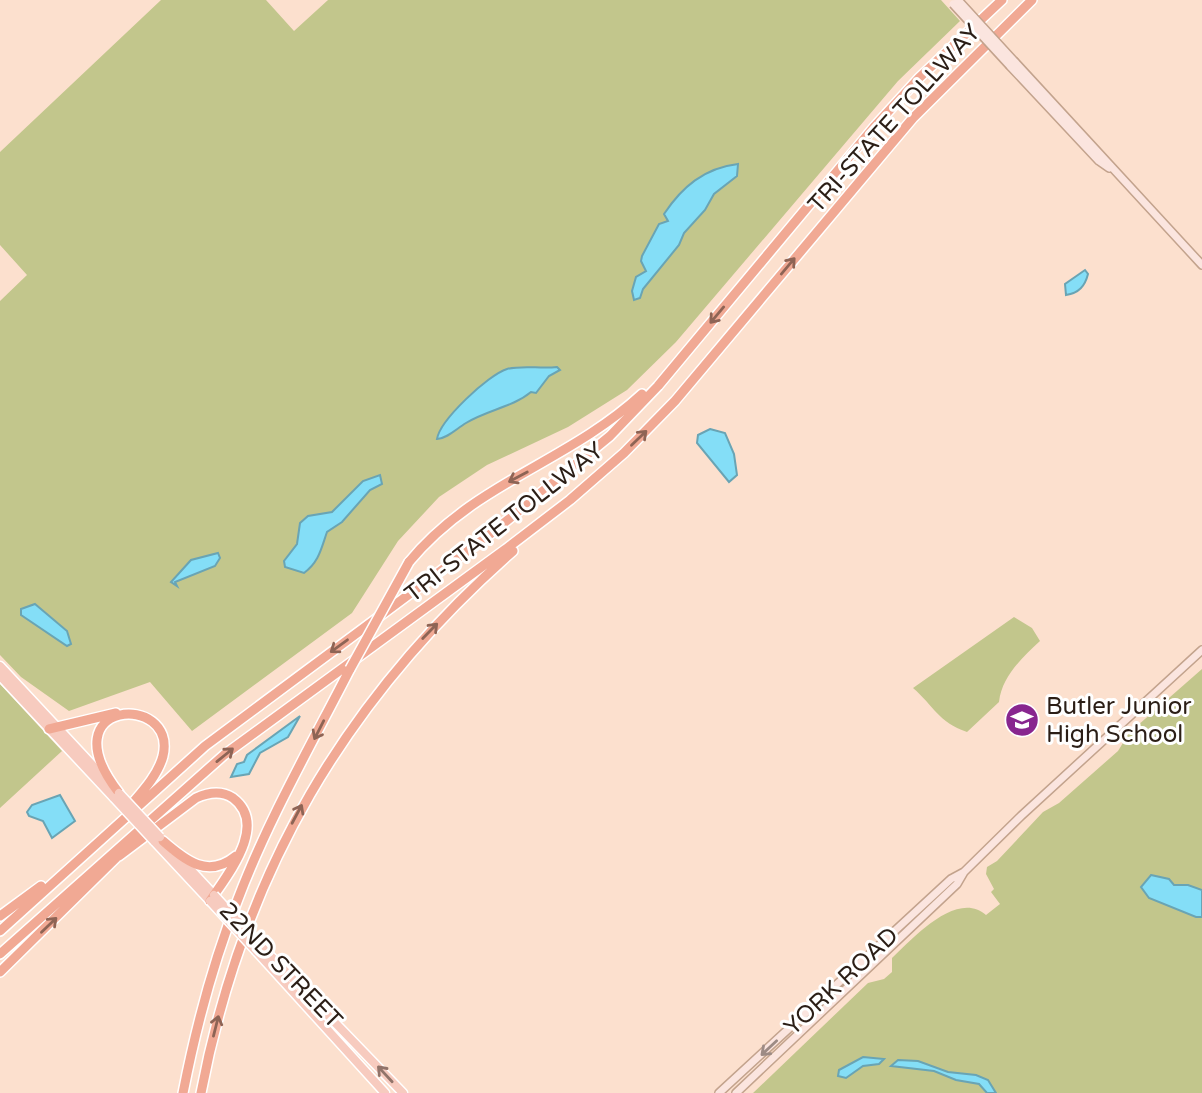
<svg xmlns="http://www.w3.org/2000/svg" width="1202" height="1093" viewBox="0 0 1202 1093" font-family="'Varela Round',sans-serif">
	<rect width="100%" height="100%" fill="#fce0ce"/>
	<path fill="#c2c68c" d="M161,0H266L294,31L328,0H941L960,21L898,81L676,342L627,390L568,427L487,465L439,497L398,541L352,613L192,731L150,682L69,711L21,677L0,655V301L27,275L0,245V152Z
		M1014,617L1032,628L1040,641C1022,658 1002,676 999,702L967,732C938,722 934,706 913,688Z
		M1202,669V1093H753L868,983L884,979L892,972V958C912,939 957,889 986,915L1000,904L991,892L994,889L986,874L987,867L997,861L1043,812L1059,803L1118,751L1129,733Z
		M0,684L62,751L0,808Z"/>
	<path fill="#84def7" stroke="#69a4b4" stroke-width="2" d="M738,164L737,176L714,194L705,210L684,233L679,245L643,289L640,298L634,300L632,291L636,277L646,271L641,261L642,256L659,224L668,221L664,214C682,187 704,168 738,164Z
		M1085,270L1088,274C1085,286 1079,293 1066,295L1065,284Z
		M557,367L560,370L549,376L536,393L531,392C513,407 487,410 466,423C456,429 448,438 437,439C440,420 488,375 507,369C522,365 541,369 557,367Z
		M710,429L725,433L734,454L737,475L729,482L697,443L698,435Z
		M380,475L382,484L370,490L342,522L327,532C321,549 319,562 304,573L285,567L284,561L297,544L300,523L308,516L332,512L363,481Z
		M218,553L220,558L215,566L175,582L177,586L171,582L191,560Z
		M35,604L67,631L71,644L67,646L21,615V609Z
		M300,716L288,737L260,753L249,774L231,777L237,764L244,762L247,755Z
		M60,795L75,821L52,838L43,821L29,816L27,812L32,805Z
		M1151,875L1169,879L1174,885H1188L1202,890V917H1196L1149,898L1141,887Z
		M863,1057L884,1059L879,1064L863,1066L846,1078L838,1076L839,1070Z
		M898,1060L918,1061L948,1072L976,1075L988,1080L996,1093H987L979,1084L956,1080L934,1071L891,1066Z"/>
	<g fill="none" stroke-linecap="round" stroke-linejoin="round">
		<g stroke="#c3a38d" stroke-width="10">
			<path id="secondary" d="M1015,62L1202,265
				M1010,66L1099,161L1109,168
				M719,1093L951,879L964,872
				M736,1093L957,884L964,872L1021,816L1202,650"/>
		</g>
		<g stroke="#fff" stroke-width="11">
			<path id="primary" d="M0,666L110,784
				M0,676L114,798
				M154,841L210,901
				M176,854L214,895
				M261,946L403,1093
				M256,951L385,1093"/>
		</g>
		<g stroke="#fff" stroke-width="12">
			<path id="highway" d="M409,562C475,482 567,463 642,394
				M49,729L116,713
				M119,793C46,699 178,692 163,756C158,775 142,792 130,806
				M163,841C186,861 208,879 236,856
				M119,856L196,798C207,793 221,790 233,798C269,825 227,875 210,901
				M0,916L41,886
				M0,931L205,746L493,532L610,436L658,386L875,126L919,78L1002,0
				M0,954L224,755L506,549L570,500L624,453L675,401L913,118L1032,0
				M0,972L121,853
				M183,1093C196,1027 213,962 238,899C268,820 311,745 350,669
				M201,1093C243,873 345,699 513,551"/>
		</g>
		<use href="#secondary" stroke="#fbe5df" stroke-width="7"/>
		<use href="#primary" stroke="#f7cbbf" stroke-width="8"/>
		<use href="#highway" stroke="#f1a994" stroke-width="9"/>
		<g stroke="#c3a38d" stroke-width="10" stroke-linecap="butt">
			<path id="secondary-bridge" d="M958,0L1015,62
				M953,4L1010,66"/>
		</g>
		<g stroke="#fff" stroke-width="11" stroke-linecap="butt">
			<path id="primary-bridge" d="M119,793L160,837
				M114,798L154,841
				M214,895L261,946
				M210,901L256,951"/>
		</g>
		<g stroke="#fff" stroke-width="12" stroke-linecap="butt">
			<path id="highway-bridge" d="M350,669L409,562"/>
		</g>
		<use href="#secondary-bridge" stroke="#fbe5df" stroke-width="7"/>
		<use href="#primary-bridge" stroke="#f7cbbf" stroke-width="8"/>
		<use href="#highway-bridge" stroke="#f1a994" stroke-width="9"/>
	</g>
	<defs><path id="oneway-shaft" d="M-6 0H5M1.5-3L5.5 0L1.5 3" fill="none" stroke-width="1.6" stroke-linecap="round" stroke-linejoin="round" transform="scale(1.75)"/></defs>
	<g stroke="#8e6455">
		<use href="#oneway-shaft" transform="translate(788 266) rotate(-50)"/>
		<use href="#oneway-shaft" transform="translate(717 315) rotate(130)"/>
		<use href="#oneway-shaft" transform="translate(639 438) rotate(-44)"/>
		<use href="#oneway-shaft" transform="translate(518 477) rotate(152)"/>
		<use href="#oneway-shaft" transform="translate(430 631) rotate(-46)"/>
		<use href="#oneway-shaft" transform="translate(339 646) rotate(144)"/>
		<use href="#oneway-shaft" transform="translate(319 730) rotate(117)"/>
		<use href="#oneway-shaft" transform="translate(225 755) rotate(-39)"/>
		<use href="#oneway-shaft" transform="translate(297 814) rotate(-62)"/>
		<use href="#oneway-shaft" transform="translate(49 925) rotate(-44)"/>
		<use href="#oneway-shaft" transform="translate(216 1026) rotate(-76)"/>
	</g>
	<use stroke="#9d8b85" href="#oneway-shaft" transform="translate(769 1048) rotate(137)"/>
	<use stroke="#91746a" href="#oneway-shaft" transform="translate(385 1074) rotate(-133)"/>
	<defs>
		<g id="school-disc" transform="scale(1.75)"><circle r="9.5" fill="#88268f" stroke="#fff"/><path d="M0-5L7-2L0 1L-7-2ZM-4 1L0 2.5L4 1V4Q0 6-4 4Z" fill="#fff"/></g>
	</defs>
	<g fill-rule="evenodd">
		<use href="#school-disc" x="1022" y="720"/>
	</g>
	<g text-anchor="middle" stroke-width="6" stroke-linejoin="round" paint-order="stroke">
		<g font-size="24" fill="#2b1e16" stroke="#fff">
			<text transform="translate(894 118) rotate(-48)" y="8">TRI-STATE TOLLWAY</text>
			<text transform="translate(504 522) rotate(-38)" y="8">TRI-STATE TOLLWAY</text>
			<text transform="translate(281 965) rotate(46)" y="8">22ND STREET</text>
			<text transform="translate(841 981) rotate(-43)" y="8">YORK ROAD</text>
		</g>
		<g font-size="24" fill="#2b1e16" stroke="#fff" text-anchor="start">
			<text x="1046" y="714">Butler Junior<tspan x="1046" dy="28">High School</tspan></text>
		</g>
	</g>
</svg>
